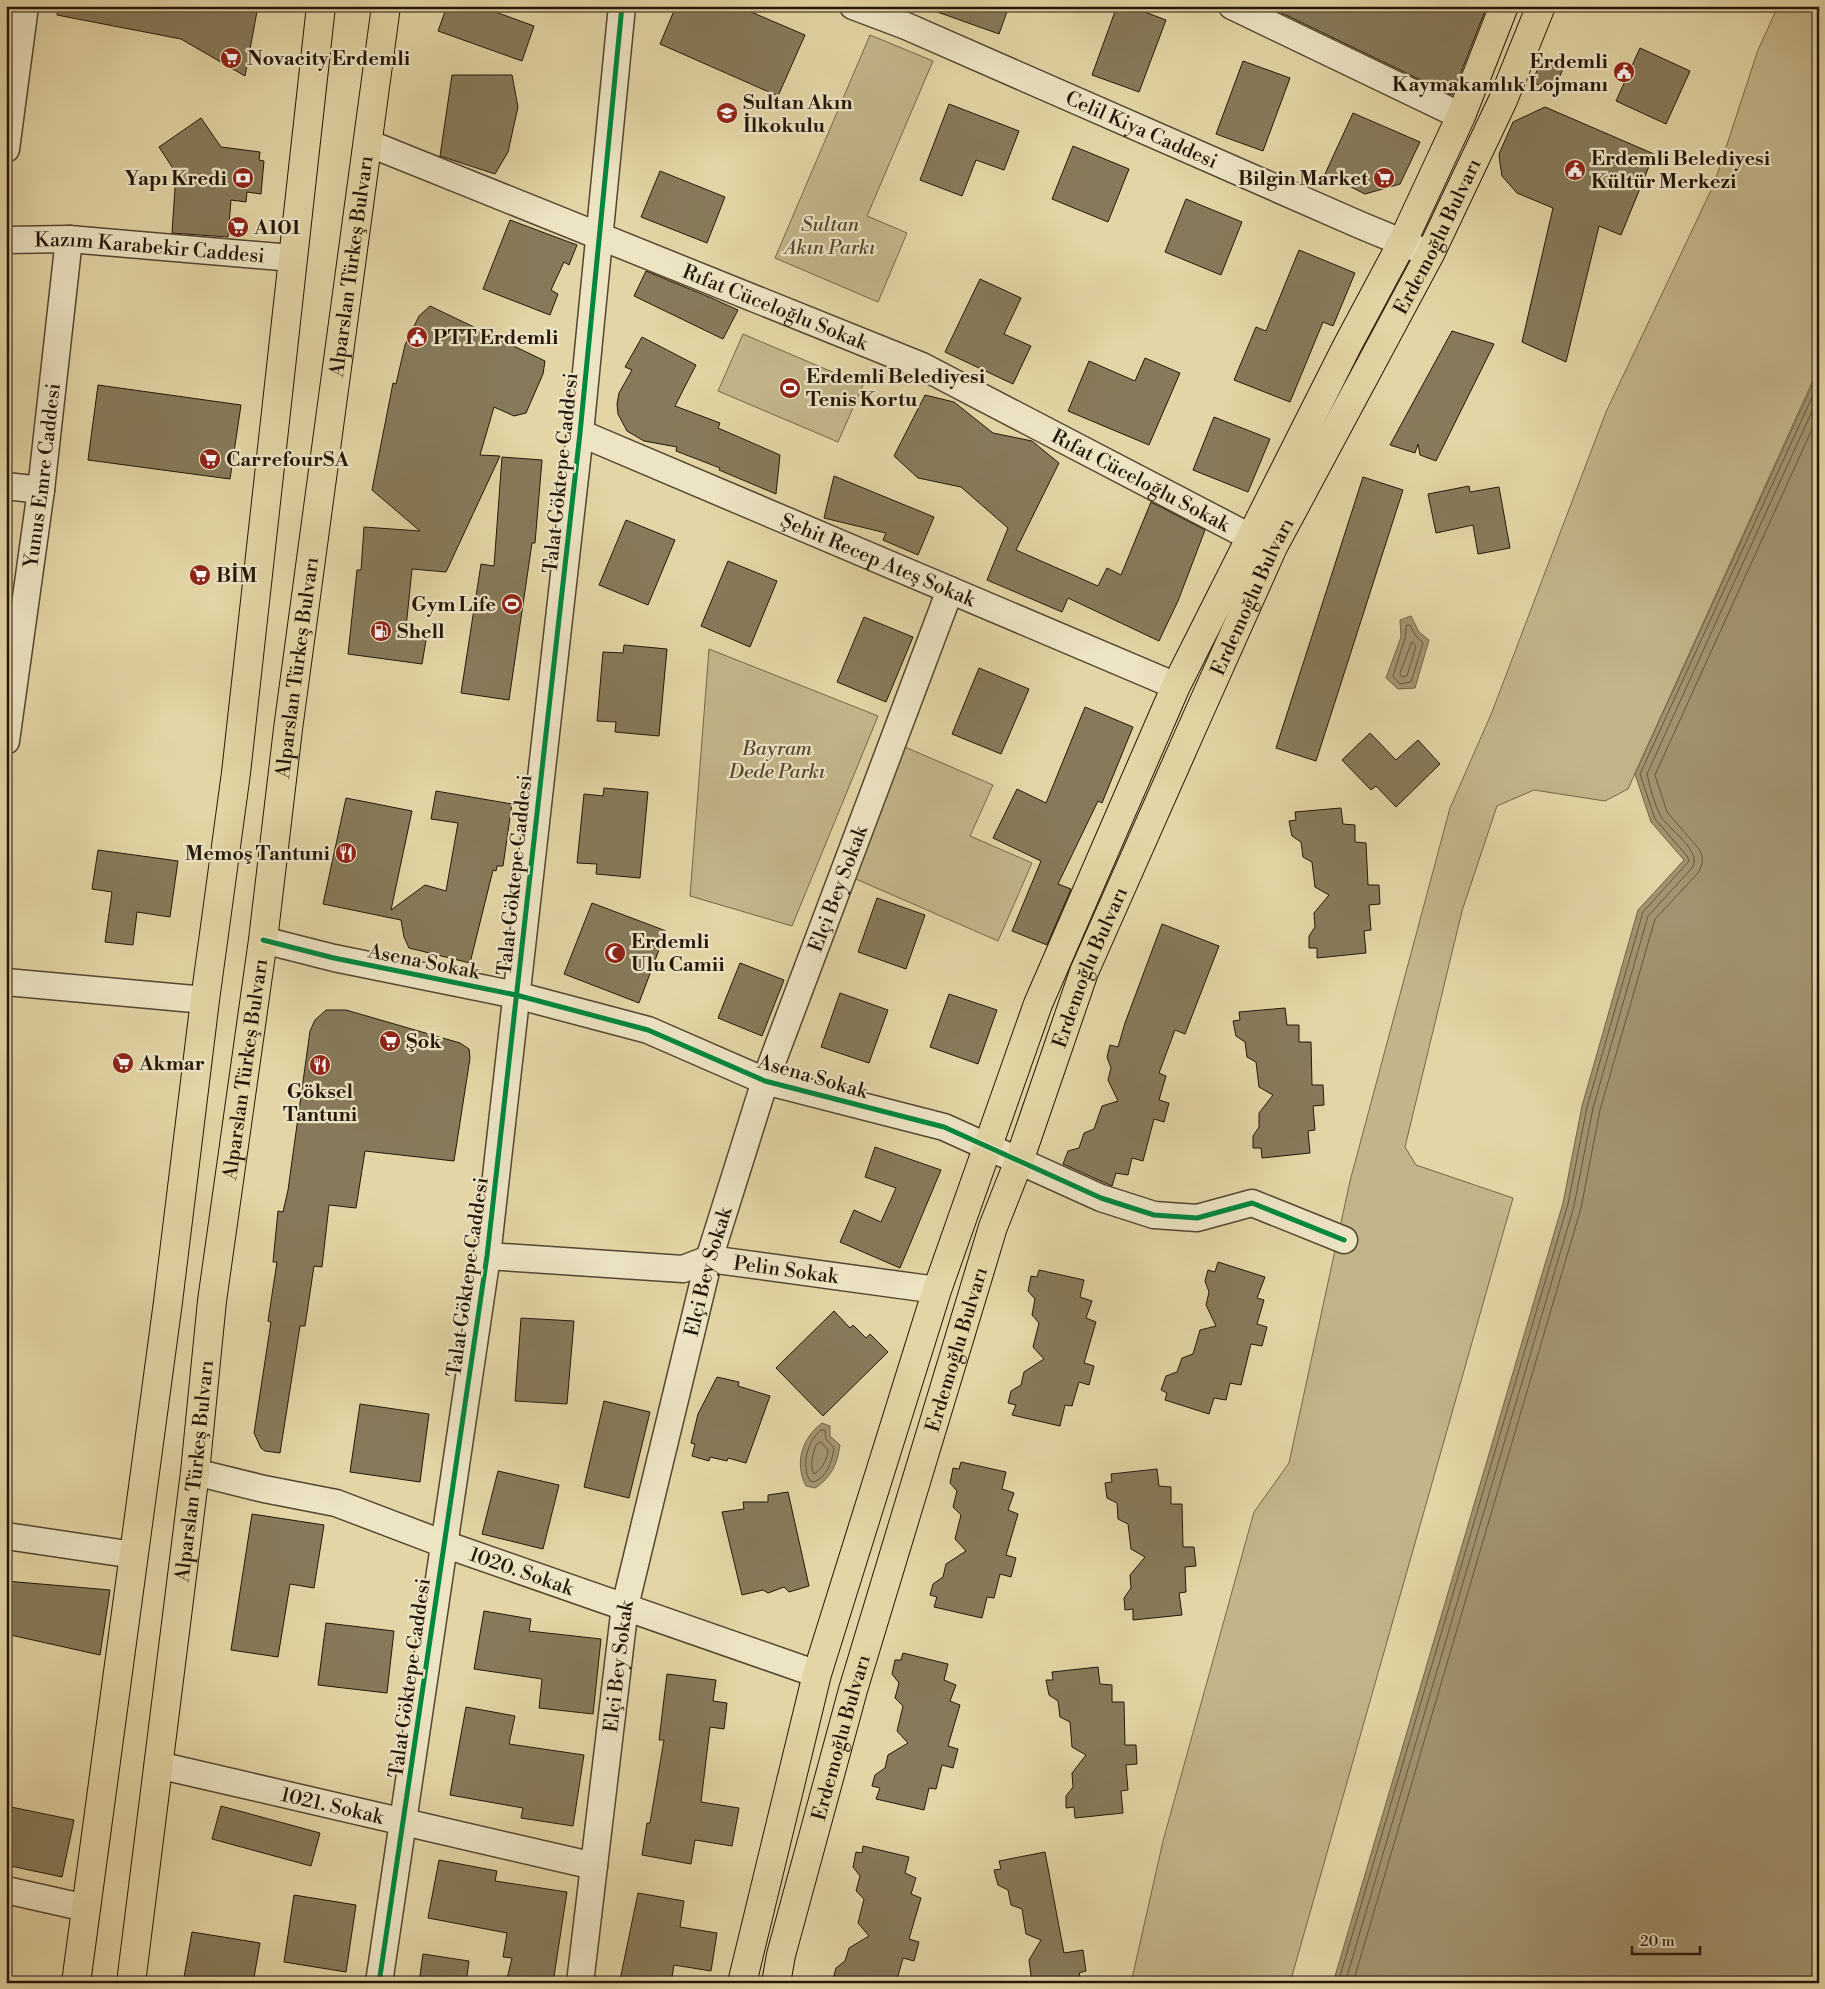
<svg xmlns="http://www.w3.org/2000/svg" width="1825" height="1989" viewBox="0 0 1825 1989" font-family="'Libre Bodoni',serif">
	<rect width="100%" height="100%" fill="#e3d5a5"/>
	<filter id="stains"><feTurbulence type="fractalNoise" baseFrequency=".004" numOctaves="4"/><feColorMatrix values="0 0 0 0 .2 0 0 0 0 .09 0 0 0 0 .02 0 0 0 .5 -.17"/></filter>
	<radialGradient id="worn" r=".72"><stop offset=".6" stop-color="#630" stop-opacity="0"/><stop offset="1" stop-color="#630" stop-opacity=".3"/></radialGradient>
	<path fill="#c3b58a" stroke="#74664a" d="M1778,6H1819V367L1628,789L1605,801L1534,790L1497,806L1462,911L1405,1147L1416,1165L1513,1198L1290,1983H1131L1163,1841L1254,1512L1289,1463L1350,1181L1450,808L1492,712L1606,412L1714,184L1758,50Z
		M870,35L933,61L867,216L907,233L878,302L775,258Z
		M743,334L863,385L838,442L718,391Z
		M709,649L878,716L792,926L690,896Z
		M905,747L993,785L970,836L1032,863L998,941L849,876Z"/>
	<path fill="#a29470" stroke="#706247" d="M1819,370V1983H1333L1563,1203L1582,1106L1638,910L1684,860L1651,822L1635,774Z
		M1411,616L1419,632L1429,640L1415,688L1398,689L1386,678L1401,637L1400,620Z
		M822,1423L830,1426V1436L840,1445C837,1464 832,1477 815,1488L806,1486C794,1463 802,1438 822,1423Z"/>
	<g fill="none" stroke-linecap="round" stroke-linejoin="round">
		<path stroke="#63563c" stroke-width="1" d="M1407,625H1410L1415,635L1423,643L1411,682L1400,684L1393,676L1405,638Z
			M1412,642L1416,646L1407,676L1402,677L1400,674Z
			M821,1430H825L826,1439L834,1448C832,1462 827,1477 814,1482L810,1481C801,1465 807,1441 821,1430Z
			M821,1442L828,1450C827,1459 823,1469 814,1474C809,1465 813,1455 816,1445Z
			M1338,1983L1568,1204L1587,1107L1643,912L1689,861L1687,856L1655,819L1640,774L1819,382
			M1345,1983L1574,1206L1593,1108L1648,916L1692,868C1703,850 1668,830 1660,815C1654,803 1650,787 1647,774L1819,396
			M1353,1983L1581,1208L1600,1110L1655,919L1698,873C1703,865 1704,857 1699,849L1667,812L1655,775L1819,414"/>
	</g>
	<path fill="#877a5a" stroke="#241709" d="M58,6H258L245,76L181,39L57,15Z
		M447,6H479L534,26L522,61L438,31Z
		M676,6H737L805,35L778,96L660,44Z
		M929,6H1009L999,34L929,9Z
		M1117,6H1129L1166,20L1139,92L1092,75Z
		M1267,6H1487L1452,95Z
		M1640,48L1690,71L1666,124L1616,101Z
		M1542,59L1563,69L1553,91L1532,82Z
		M1243,61L1290,78L1263,151L1216,134Z
		M452,75H512L518,107L508,152L495,174L440,156Z
		M949,104L1019,131L1004,170L976,160L962,196L920,180Z
		M1545,107L1654,154L1621,235L1599,226L1566,362L1522,342L1553,208L1517,193L1502,176L1500,163L1499,154L1513,122Z
		M1353,113L1420,142L1400,184L1365,194L1325,174Z
		M201,118L221,147L260,152L259,160L264,161L261,194L247,192L246,202L231,200L228,237L172,233L176,173L159,147Z
		M1073,146L1129,169L1108,222L1052,199Z
		M660,171L725,197L707,243L641,217Z
		M1186,199L1242,222L1221,275L1165,252Z
		M510,220L577,245L569,265L564,262L551,290L558,294L550,315L483,289Z
		M1299,250L1355,273L1333,326L1323,322L1290,402L1234,380L1256,327L1266,331Z
		M646,271L709,297L738,310L723,339L634,296Z
		M980,279L1021,298L1004,334L1031,346L1013,384L945,352Z
		M430,306L545,361L543,374L526,413L514,416L494,407L480,455L500,456L446,572L412,569L406,628L427,634L422,664L348,654L357,570H361L364,527L420,531L372,490L393,383L396,384L405,345L419,316Z
		M1452,331L1494,344L1436,461L1420,455L1418,444L1415,453L1390,445Z
		M642,337L696,365L675,406L720,423L718,428L780,455L776,494L719,470L720,468L676,451L677,447L644,441L627,431L618,414L617,404L619,393L632,370L625,367Z
		M1145,358L1180,373L1149,445L1068,411L1089,361L1135,381Z
		M98,385L241,405L230,479L88,460Z
		M925,395L954,402L993,433L1032,441L1059,463L1016,550L1098,586L1107,568L1121,575L1151,502L1205,530L1178,601L1159,641L1068,598L1062,612L987,580L1008,528L961,487L918,478L894,456Z
		M1214,417L1270,439L1248,492L1193,470Z
		M502,457L542,460L535,543H532L509,700L461,693L481,564L494,566Z
		M834,476L934,517L918,555L883,540L886,533L824,518Z
		M1363,477L1403,490L1316,761L1276,748Z
		M1469,486L1470,492L1499,487L1510,548L1478,554L1473,525L1436,533L1428,494Z
		M626,520L675,540L648,605L599,585Z
		M728,561L777,581L750,647L701,626Z
		M864,617L913,637L886,702L837,682Z
		M624,645L667,649L659,736L615,732L616,722L597,721L603,652L623,653Z
		M979,668L1029,689L1001,754L952,734Z
		M1085,707L1133,727L1102,803L1098,801L1058,884L1071,889L1047,945L1012,931L1041,861L993,838L1017,789L1046,803Z
		M1370,733L1396,760L1418,740L1440,764L1396,807L1376,786L1371,790L1342,760Z
		M604,788L648,792L640,878L596,874L597,864L577,863L584,794L603,796Z
		M436,791L512,804L503,866H497L496,871L493,870L470,963L409,948L404,937L401,920L323,904L346,798L412,811L391,910L425,885L446,891L458,823L431,819Z
		M1341,808L1343,824L1355,825V842L1366,843L1368,885H1379L1380,904L1369,905L1371,930L1364,931L1366,953L1317,958V948H1309V936L1315,927L1314,913L1329,895L1315,887L1312,862L1303,857L1301,842L1292,836L1289,821L1296,820L1295,812Z
		M98,850L178,861L170,917L137,912L133,945L105,942L112,892L92,889Z
		M877,898L925,915L906,969L858,952Z
		M592,903L666,931L639,1003L564,974Z
		M1162,924L1219,946L1185,1034L1175,1030L1159,1073L1166,1076L1159,1100L1169,1103L1164,1122L1154,1119L1143,1161L1132,1158L1128,1175L1116,1173L1112,1186L1063,1164L1068,1151L1079,1148L1084,1133L1094,1129L1102,1106L1118,1101L1108,1080L1111,1068L1107,1057L1110,1045L1118,1047L1125,1023Z
		M740,963L784,980L762,1036L718,1018Z
		M840,993L888,1010L869,1063L821,1047Z
		M949,994L997,1010L978,1064L930,1047Z
		M1285,1008L1287,1025H1299V1042H1311L1312,1085H1323L1324,1105L1313,1106L1315,1130L1308,1131L1310,1153L1262,1158L1261,1148H1253V1136L1259,1127V1113L1273,1095L1259,1087L1256,1062L1247,1057L1245,1042L1236,1036L1233,1021L1240,1020L1239,1012Z
		M326,1010H346L460,1043L469,1049L470,1058L454,1161L365,1151L356,1208L329,1205L322,1267L314,1266L305,1326H300L280,1453L265,1451L261,1448L254,1433L271,1322L268,1321L277,1262H273L278,1211L283,1212L288,1190L310,1031L315,1020Z
		M875,1147L941,1170L900,1268L840,1242L854,1210L881,1222L896,1188L865,1177Z
		M1218,1262L1265,1277L1257,1298L1264,1300L1257,1324L1267,1327L1262,1346L1251,1344L1241,1385L1230,1383L1226,1400L1214,1398L1209,1414L1165,1400L1167,1393L1161,1390L1166,1376L1177,1372L1182,1358L1193,1354L1200,1330L1216,1326L1206,1305L1209,1292L1205,1281L1208,1270L1215,1272Z
		M1039,1270L1084,1280L1080,1297L1092,1301L1086,1318L1096,1322L1084,1363L1094,1366L1089,1385L1079,1382L1072,1406L1065,1405L1060,1426L1012,1415L1016,1405L1008,1403L1011,1391L1021,1385L1024,1372L1044,1359L1033,1347L1039,1323L1032,1315L1035,1299L1028,1291L1031,1276L1037,1277Z
		M834,1311L850,1328L853,1325L866,1338L870,1334L888,1352L823,1416L776,1368Z
		M521,1318L574,1321L567,1404L515,1401Z
		M717,1377L739,1382L738,1386L770,1396L746,1463L728,1458L727,1461L710,1457L709,1461L692,1456L695,1444L691,1443L698,1414Z
		M604,1401L650,1412L629,1498L584,1487Z
		M360,1404L429,1414L420,1482L350,1472Z
		M961,1462L1006,1472L1002,1489L1014,1493L1008,1510L1018,1514L1006,1555L1016,1558L1011,1577L1000,1574L994,1598L987,1597L982,1618L934,1607L937,1597L930,1595L933,1584L943,1577L946,1564L966,1551L955,1539L961,1515L953,1507L957,1491L950,1483L953,1468L959,1469Z
		M1157,1469L1159,1486L1171,1487V1504H1182L1183,1547H1194L1196,1566L1185,1567L1186,1592L1179,1593L1182,1615L1133,1620V1609L1125,1610L1124,1598L1131,1588L1130,1575L1145,1557L1131,1549L1128,1524L1118,1519L1117,1503L1107,1498L1105,1483L1112,1482L1111,1474Z
		M498,1471L559,1485L543,1549L482,1534Z
		M788,1492L809,1586L789,1592L784,1587L768,1593L763,1590L742,1595L722,1512L744,1509L743,1502H768V1495Z
		M252,1514L324,1525L314,1588L290,1584L278,1657L231,1650Z
		M6,1581L110,1590L100,1655L6,1634Z
		M484,1611L531,1619L529,1631L601,1639L593,1714L539,1708L542,1679L474,1669Z
		M326,1623L394,1631L387,1693L318,1685Z
		M903,1653L948,1664L944,1680L956,1685L950,1701L960,1705L948,1746L958,1749L953,1768L942,1765L936,1789L929,1788L924,1810L876,1799L880,1788L872,1786L875,1775L885,1768L888,1755L908,1743L897,1731L903,1706L895,1698L899,1683L892,1674L895,1660H901Z
		M1098,1667L1100,1684L1112,1685V1702H1124L1125,1745H1136L1137,1764L1126,1765L1128,1790L1121,1791L1123,1813L1075,1818L1074,1807L1066,1808V1796L1073,1787L1072,1773L1086,1755L1072,1747L1070,1722L1060,1717L1058,1701L1049,1695L1046,1680H1053L1052,1672Z
		M667,1674L716,1680L713,1701L727,1703L724,1729L710,1727L701,1802L739,1808L732,1846L695,1840L691,1864L642,1855L647,1823H650L664,1740H659Z
		M466,1707L515,1716L509,1744L584,1755L573,1826L521,1818L523,1808L450,1795Z
		M6,1806L74,1820L62,1877L6,1865Z
		M221,1806L320,1833L311,1866L212,1839Z
		M863,1846L909,1857L905,1873L916,1878L911,1894L921,1898L909,1939L919,1942L914,1961L903,1958L896,1983H845L833,1979L836,1968L845,1961L849,1948L869,1936L858,1923L864,1899L856,1891L860,1876L853,1867L856,1852L862,1853Z
		M1045,1852L1064,1953L1083,1950L1086,1971L1079,1973L1082,1983H1032L1029,1960L1041,1940L1026,1934L1022,1909L1011,1905L1008,1890L998,1885L994,1870L1001,1869L999,1861Z
		M439,1860L497,1871L495,1881L567,1892L553,1983H506L512,1958L503,1957L507,1933L428,1918Z
		M638,1893L684,1901L680,1927L717,1933L711,1971L674,1965L671,1983H635L620,1980Z
		M294,1895L356,1905L346,1972L284,1962Z
		M192,1932L260,1943L253,1983H183Z
		M423,1954L469,1961L466,1983H419Z"/>
	<g fill="none" stroke-linecap="round" stroke-linejoin="round">
		<g stroke="#544630" stroke-width="29">
			<g id="minor">
				<path id="s1" d="M853,6L906,26L1360,225L1430,254"/>
				<path d="M1232,6L1461,116"/>
				<path id="s2" d="M368,143L922,366L1250,537"/>
				<path d="M6,149L25,6"/>
				<path id="s3" d="M6,240L69,239L292,258"/>
				<path id="s4" d="M580,433L1176,686"/>
				<path d="M6,486L41,490"/>
				<path id="s5" d="M6,741L41,490L69,239"/>
				<path d="M263,940L334,958L516,995L648,1030L765,1081L944,1127L1101,1198L1154,1215L1197,1218L1252,1203L1344,1240"/>
				<path d="M6,982L205,1000"/>
				<path id="s6" d="M487,1256L683,1269L709,1259L937,1290"/>
				<path id="s7" d="M195,1472L264,1489L336,1503L444,1544L817,1674"/>
				<path d="M6,1536L134,1555"/>
				<path id="s8" d="M158,1765L594,1866"/>
				<path d="M6,1890L86,1908"/>
				<path d="M379,1983L487,1256L580,433L622,6"/>
				<path id="s9" d="M580,1983L625,1606L709,1259L765,1081L950,590"/>
			</g>
		</g>
		<g stroke="#241709" stroke-width="30">
			<g id="major">
				<path d="M742,1983L817,1674L937,1290L1038,1004L1176,686L1347,346L1402,243L1461,116L1504,6"/>
				<path id="s10" d="M776,1983L781,1955L853,1690L993,1227L1019,1161L1084,972L1189,735L1273,547L1430,254L1503,100L1541,6"/>
			</g>
		</g>
		<g stroke="#241709" stroke-width="30">
			<g id="highway">
				<path d="M76,1983L168,1302L205,1000L236,773L321,6"/>
				<path id="s11" d="M131,1983L195,1472L212,1301L263,940L288,729L386,6"/>
			</g>
		</g>
		<use href="#minor" stroke="#ede4c4" stroke-width="26"/>
		<use href="#major" stroke="#e3d5a5" stroke-width="28"/>
		<use href="#highway" stroke="#e3d5a5" stroke-width="28"/>
		<g stroke="#ede4c4" stroke-width="8">
			<path id="cycleway" d="M263,940L334,958L516,995L648,1030L765,1081L944,1127L1101,1198L1154,1215L1197,1218L1252,1203L1344,1240
				M379,1983L487,1256L580,433L622,6"/>
		</g>
		<use href="#cycleway" stroke="#00873e" stroke-width="5"/>
	</g>
	<defs>
		<g id="supermarket-disc" transform="scale(1.125)"><circle r="9.5" fill="#8f2418" stroke="#ede4c4"/><path d="M-6-5.5h2.5l.6 2H6L4.5 2H-2.5L-4.4-4H-6ZM-1.5 3.2a1.3 1.3 0 1 0 .1 0ZM3 3.2a1.3 1.3 0 1 0 .1 0Z" fill="#fff"/></g>
		<g id="civic-disc" transform="scale(1.125)"><circle r="9.5" fill="#8f2418" stroke="#ede4c4"/><path d="M-.6-6.5H3V-4.5H.6V-3L4-1V1h2V6H-6V1h2V-1L-.6-3ZM-1.2 2.5V6h2.4V2.5Z" fill="#fff"/></g>
		<g id="school-disc" transform="scale(1.125)"><circle r="9.5" fill="#8f2418" stroke="#ede4c4"/><path d="M0-5L7-2L0 1L-7-2ZM-4 1L0 2.5L4 1V4Q0 6-4 4Z" fill="#fff"/></g>
		<g id="bank-disc" transform="scale(1.125)"><circle r="9.5" fill="#8f2418" stroke="#ede4c4"/><path d="M-6-4H6V4H-6ZM0-2.3a2.3 2.3 0 1 0 0 4.6a2.3 2.3 0 1 0 0-4.6Z" fill="#fff"/></g>
		<g id="stadium-disc" transform="scale(1.125)"><circle r="9.5" fill="#8f2418" stroke="#ede4c4"/><path d="M0-5a6.5 5 0 1 0 0 10a6.5 5 0 1 0 0-10ZM-3.5-1.8h7v3.6h-7Z" fill="#fff"/></g>
		<g id="fuel-disc" transform="scale(1.125)"><circle r="9.5" fill="#8f2418" stroke="#ede4c4"/><path d="M-5.5-6h7V0h2V4h1.3V-2.5L3-4.5l.8-.8L6-3V5H2.5V1h-1V6h-7ZM-4.2-4.7v3.2H.2V-4.7Z" fill="#fff"/></g>
		<g id="restaurant-disc" transform="scale(1.125)"><circle r="9.5" fill="#8f2418" stroke="#ede4c4"/><path d="M-5-6h1v4h1v-4h1v4h1v-4h1v5L-1.5 .5V6h-2V.5L-5-1ZM5-6V6H3V1.5H1.5Q1.5-4 5-6Z" fill="#fff"/></g>
		<g id="mosque-disc" transform="scale(1.125)"><circle r="9.5" fill="#8f2418" stroke="#ede4c4"/><path d="M3.5-4.9A6 6 0 1 0 3.5 4.9A5 5 0 1 1 3.5-4.9Z" fill="#fff"/></g>
	</defs>
	<g fill-rule="evenodd">
		<use href="#supermarket-disc" x="231" y="58"/>
		<use href="#civic-disc" x="1624" y="72"/>
		<use href="#school-disc" x="727" y="113"/>
		<use href="#civic-disc" x="1575" y="170"/>
		<use href="#bank-disc" x="243" y="178"/>
		<use href="#supermarket-disc" x="1384" y="178"/>
		<use href="#supermarket-disc" x="238" y="227"/>
		<use href="#civic-disc" x="417" y="337"/>
		<use href="#stadium-disc" x="790" y="388"/>
		<use href="#supermarket-disc" x="210" y="459"/>
		<use href="#supermarket-disc" x="200" y="575"/>
		<use href="#stadium-disc" x="512" y="604"/>
		<use href="#fuel-disc" x="381" y="631"/>
		<use href="#restaurant-disc" x="346" y="853"/>
		<use href="#mosque-disc" x="615" y="953"/>
		<use href="#supermarket-disc" x="390" y="1041"/>
		<use href="#supermarket-disc" x="123" y="1063"/>
		<use href="#restaurant-disc" x="320" y="1065"/>
	</g>
	<g text-anchor="middle" stroke-width="4.5" stroke-linejoin="round" paint-order="stroke">
		<g font-size="20" font-weight="bold" fill="#241709" stroke="#ede4c4" text-anchor="start">
			<text x="247" y="65">Novacity Erdemli</text>
			<text x="1608" y="68" text-anchor="end">Erdemli<tspan x="1608" dy="23">Kaymakamlık Lojmanı</tspan></text>
			<text x="743" y="109">Sultan Akın<tspan x="743" dy="23">İlkokulu</tspan></text>
			<text x="1591" y="165">Erdemli Belediyesi<tspan x="1591" dy="23">Kültür Merkezi</tspan></text>
			<text x="227" y="185" text-anchor="end">Yapı Kredi</text>
			<text x="1368" y="185" text-anchor="end">Bilgin Market</text>
			<text x="254" y="234">A101</text>
			<text x="433" y="344">PTT Erdemli</text>
			<text x="806" y="383">Erdemli Belediyesi<tspan x="806" dy="23">Tenis Kortu</tspan></text>
			<text x="226" y="466">CarrefourSA</text>
			<text x="216" y="582">BİM</text>
			<text x="496" y="611" text-anchor="end">Gym Life</text>
			<text x="397" y="638">Shell</text>
			<text x="330" y="860" text-anchor="end">Memoş Tantuni</text>
			<text x="631" y="948">Erdemli<tspan x="631" dy="23">Ulu Camii</tspan></text>
			<text x="406" y="1048">Şok</text>
			<text x="139" y="1070">Akmar</text>
			<text x="320" y="1098" text-anchor="middle">Göksel<tspan x="320" dy="23">Tantuni</tspan></text>
		</g>
		<g font-size="20" fill="#241709" stroke="#ede4c4">
			<text dy="7" stroke="none"><textPath href="#s1" startOffset="314">Celil Kiya Caddesi</textPath></text>
			<text dy="7" stroke="none"><textPath href="#s10" startOffset="1874">Erdemoğlu Bulvarı</textPath></text>
			<text dy="7" stroke="none"><textPath href="#s3" startOffset="144">Kazım Karabekir Caddesi</textPath></text>
			<text dy="7" stroke="none"><textPath href="#s11" startOffset="1731">Alparslan Türkeş Bulvarı</textPath></text>
			<text dy="7" stroke="none"><textPath href="#s2" startOffset="439">Rıfat Cüceloğlu Sokak</textPath></text>
			<text transform="translate(560 473) rotate(-84)" y="7">Talat Göktepe Caddesi</text>
			<text dy="7" stroke="none"><textPath href="#s5" startOffset="268">Yunus Emre Caddesi</textPath></text>
			<text dy="7" stroke="none"><textPath href="#s2" startOffset="844">Rıfat Cüceloğlu Sokak</textPath></text>
			<text dy="7" stroke="none"><textPath href="#s4" startOffset="324">Şehit Recep Ateş Sokak</textPath></text>
			<text dy="7" stroke="none"><textPath href="#s10" startOffset="1469">Erdemoğlu Bulvarı</textPath></text>
			<text dy="7" stroke="none"><textPath href="#s11" startOffset="1326">Alparslan Türkeş Bulvarı</textPath></text>
			<text transform="translate(514 875) rotate(-84)" y="7">Talat Göktepe Caddesi</text>
			<text dy="7" stroke="none"><textPath href="#s9" startOffset="1129">Elçi Bey Sokak</textPath></text>
			<text transform="translate(424 961) rotate(11)" y="7">Asena Sokak</text>
			<text dy="7" stroke="none"><textPath href="#s10" startOffset="1064">Erdemoğlu Bulvarı</textPath></text>
			<text dy="7" stroke="none"><textPath href="#s11" startOffset="921">Alparslan Türkeş Bulvarı</textPath></text>
			<text transform="translate(813 1076) rotate(16)" y="7">Asena Sokak</text>
			<text dy="7" stroke="none"><textPath href="#s6" startOffset="302">Pelin Sokak</textPath></text>
			<text dy="7" stroke="none"><textPath href="#s9" startOffset="724">Elçi Bey Sokak</textPath></text>
			<text transform="translate(467 1277) rotate(-82)" y="7">Talat Göktepe Caddesi</text>
			<text dy="7" stroke="none"><textPath href="#s10" startOffset="659">Erdemoğlu Bulvarı</textPath></text>
			<text dy="7" stroke="none"><textPath href="#s11" startOffset="516">Alparslan Türkeş Bulvarı</textPath></text>
			<text dy="7" stroke="none"><textPath href="#s7" startOffset="342">1020. Sokak</textPath></text>
			<text dy="7" stroke="none"><textPath href="#s9" startOffset="319">Elçi Bey Sokak</textPath></text>
			<text transform="translate(409 1678) rotate(-82)" y="7">Talat Göktepe Caddesi</text>
			<text dy="7" stroke="none"><textPath href="#s10" startOffset="254">Erdemoğlu Bulvarı</textPath></text>
			<text dy="7" stroke="none"><textPath href="#s8" startOffset="179">1021. Sokak</textPath></text>
		</g>
		<g font-size="20" font-style="italic" fill="#544630" stroke="#ede4c4">
			<text x="830" y="231">Sultan<tspan x="830" dy="23">Akın Parkı</tspan></text>
			<text x="777" y="755">Bayram<tspan x="777" dy="23">Dede Parkı</tspan></text>
		</g>
	</g>
	<rect width="1825" height="1989" fill="none" stroke="#e3d5a5" stroke-width="25"/>
	<rect x="8" y="8" width="1810" height="1974" fill="none" stroke="#241709" stroke-width="2.5"/>
	<rect x="12" y="12" width="1800" height="1964" fill="none" stroke="#241709"/>
	<path d="M1632 1946v8h68v-8" fill="none" stroke="#241709" stroke-width="2.5"/>
	<text x="1640" y="1946" font-size="15" fill="#241709" stroke="#ede4c4" stroke-width="4" paint-order="stroke">20 m</text>
	<rect width="100%" height="100%" filter="url(#stains)"/>
	<rect width="100%" height="100%" fill="url(#worn)"/>
</svg>
